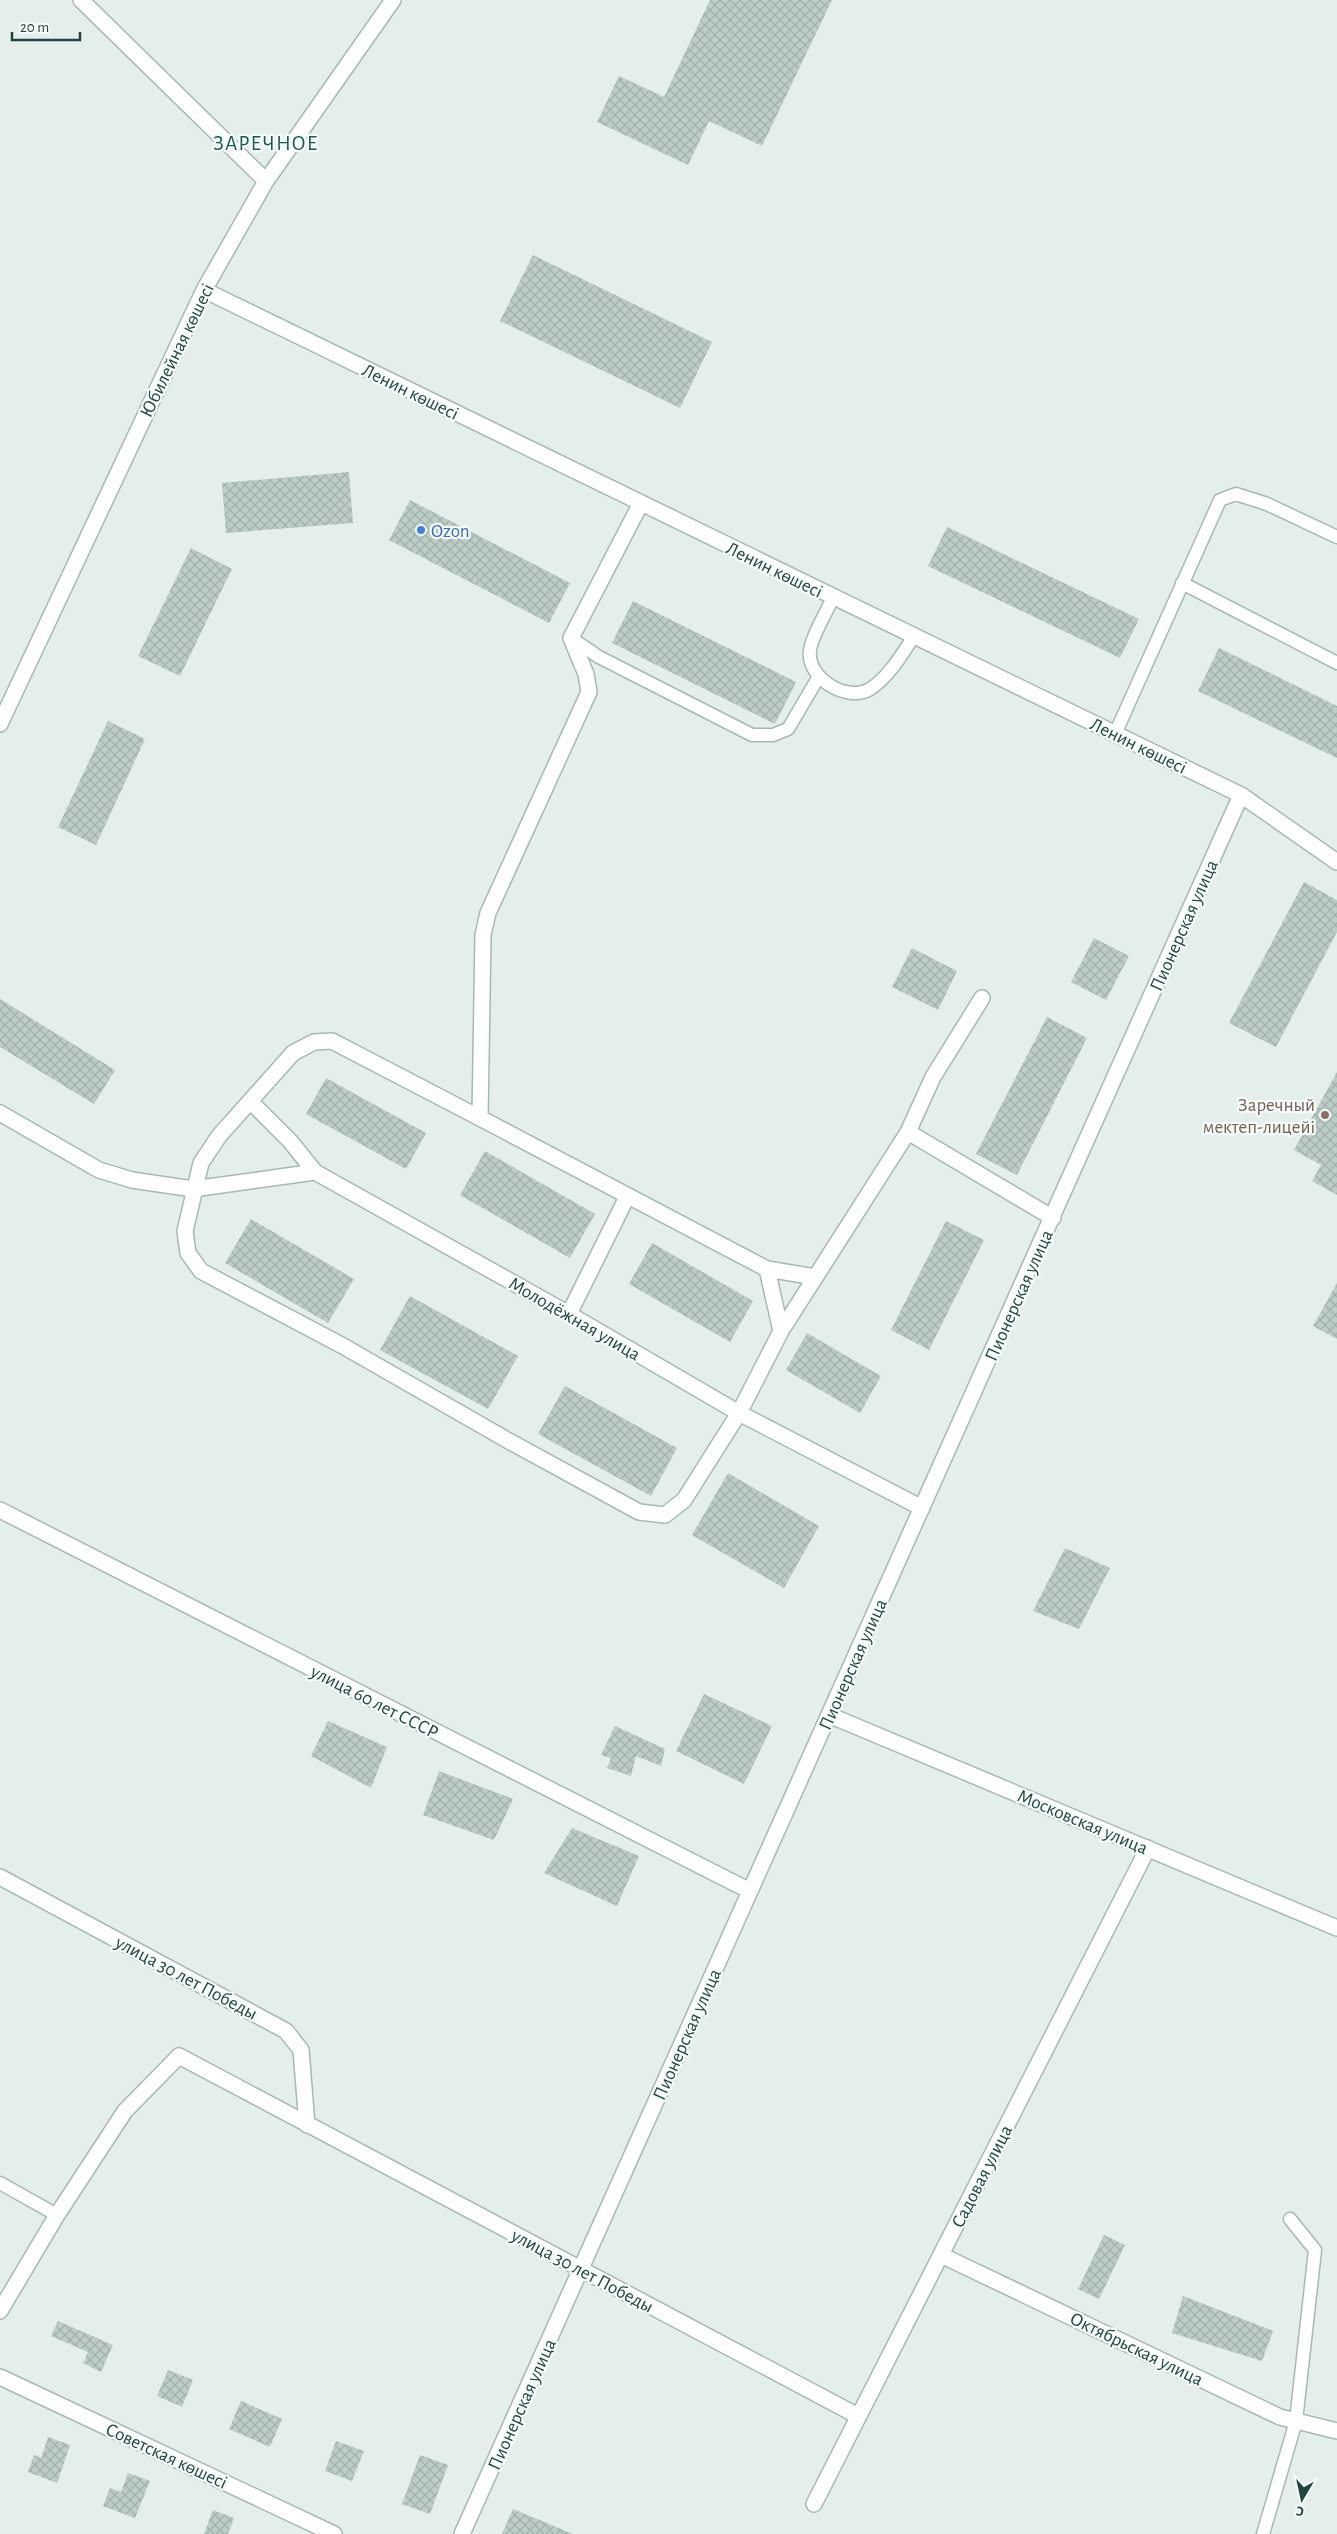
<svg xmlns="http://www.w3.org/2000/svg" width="1337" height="2534" viewBox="0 0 1337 2534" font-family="'Alegreya Sans',sans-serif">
	<defs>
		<pattern id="building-cross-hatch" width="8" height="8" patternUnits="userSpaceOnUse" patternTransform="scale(1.25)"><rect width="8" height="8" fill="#bccdc8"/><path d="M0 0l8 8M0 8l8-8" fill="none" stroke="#a1b1ad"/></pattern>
	</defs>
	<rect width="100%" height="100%" fill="#e4efec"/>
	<path fill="url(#building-cross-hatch)" d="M710,0H832L762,146L709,121L688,165L597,122L619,76L664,97Z
		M533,255L712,342L680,408L500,321Z
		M349,472L353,523L226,533L222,483Z
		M410,500L570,583L549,623L389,540Z
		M947,527L1139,619L1120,658L928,566Z
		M191,548L232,569L180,676L138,656Z
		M633,601L796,682L775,724L612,643Z
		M1219,648L1337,706V758L1198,691Z
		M108,721L145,739L96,845L58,827Z
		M1304,882L1337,900V932L1276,1047L1229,1023Z
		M1094,938L1129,956L1106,1000L1071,982Z
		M912,948L957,971L938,1010L892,987Z
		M0,999L115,1070L94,1104L0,1047Z
		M1047,1017L1087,1038L1017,1175L976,1154Z
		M1337,1072V1195L1312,1181L1321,1165L1294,1150Z
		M326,1078L426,1133L406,1169L306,1114Z
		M485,1151L595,1214L570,1258L460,1195Z
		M251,1219L354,1279L328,1323L225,1263Z
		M946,1221L984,1240L929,1350L891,1330Z
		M652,1243L753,1301L730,1342L629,1284Z
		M1337,1283V1339L1313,1326Z
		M410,1296L518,1356L488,1409L380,1350Z
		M807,1333L881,1376L860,1413L786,1370Z
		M565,1386L677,1448L651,1496L538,1434Z
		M728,1473L819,1526L784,1588L692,1535Z
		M1065,1548L1110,1568L1079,1629L1033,1611Z
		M704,1694L772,1726L744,1784L676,1751Z
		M328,1721L387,1747L371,1788L311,1756Z
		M615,1726L665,1749L661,1766L636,1756L631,1776L607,1768L611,1758L601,1755Z
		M439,1771L513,1799L494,1840L423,1815Z
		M572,1828L639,1856L617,1906L544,1873Z
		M1104,2235L1125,2245L1099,2299L1078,2289Z
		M1183,2296L1273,2331L1262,2361L1172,2333Z
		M58,2321L113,2345L101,2372L83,2363L88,2352L51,2336Z
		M168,2370L193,2380L182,2407L157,2396Z
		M241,2401L282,2419L270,2447L229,2429Z
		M48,2437L70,2445L57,2483L28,2472L34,2455L41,2458Z
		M336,2441L364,2451L352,2481L325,2471Z
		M420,2455L448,2465L430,2514L402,2504Z
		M128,2473L150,2481L135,2518L103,2506L110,2488L121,2492Z
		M513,2509L573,2534H502Z
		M213,2510L234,2518L228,2534H204Z"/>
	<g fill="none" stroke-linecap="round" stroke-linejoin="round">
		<g stroke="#a6b8b5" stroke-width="15">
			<path id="lane" d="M1182,583L1337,663
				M833,597C827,612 812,635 810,650C806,678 847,703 870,689C889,677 902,654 914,636
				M571,638L599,657L752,735H773L788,729L818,678
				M1115,734L1220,500L1236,494L1267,504L1337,537
				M0,2183L57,2215
				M1263,2534L1296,2421L1315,2250L1290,2219"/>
		</g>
		<g stroke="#a6b8b5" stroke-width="18">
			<path id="street" d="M81,0L266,181
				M204,290L1241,795L1337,862
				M641,503L571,638L586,674L589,692L488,913L483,935L480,1118L767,1269L815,1277
				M0,724L204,290L266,181L393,0
				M250,1101L290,1141L315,1172L569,1314L739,1413L922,1508
				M0,1113L99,1170L132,1180L193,1189L315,1172
				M480,1118L332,1041L314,1042L293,1053L219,1136L201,1163L185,1231L188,1253L201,1271L343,1346L507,1440L639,1512L665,1515L684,1500L739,1413L781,1331L908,1132L1053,1218
				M908,1132L933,1077L982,998
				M767,1269L781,1331
				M569,1314L627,1197
				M0,1510L750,1891
				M829,1715L1337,1928
				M0,1877L286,2031L301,2050L307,2125
				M941,2255L1280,2417L1337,2431
				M0,2311L57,2215L125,2111L179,2056L858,2416
				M0,2377L334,2534
				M814,2504L1148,1848
				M462,2534L1241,795"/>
		</g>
		<use href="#lane" stroke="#fff" stroke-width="12"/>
		<use href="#street" stroke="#fff" stroke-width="15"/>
	</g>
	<circle fill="#3f7fe0" stroke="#f5fbf9" stroke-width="2" cx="421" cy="530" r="5"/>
	<circle fill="#8d6e63" stroke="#f5fbf9" stroke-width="2" cx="1325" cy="1115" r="5"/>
	<g text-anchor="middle" stroke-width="4.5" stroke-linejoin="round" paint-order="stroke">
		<g font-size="19" fill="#21443f" stroke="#f5fbf9">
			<text transform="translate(176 350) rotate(-64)" y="7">Юбилейная көшесі</text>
			<text transform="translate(411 391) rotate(26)" y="7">Ленин көшесі</text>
			<text transform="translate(775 569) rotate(26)" y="7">Ленин көшесі</text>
			<text transform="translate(1139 745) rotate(26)" y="7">Ленин көшесі</text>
			<text transform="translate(1183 925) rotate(-66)" y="7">Пионерская улица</text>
			<text transform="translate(1018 1295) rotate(-66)" y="7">Пионерская улица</text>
			<text transform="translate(575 1318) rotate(30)" y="7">Молодёжная улица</text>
			<text transform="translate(852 1664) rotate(-66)" y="7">Пионерская улица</text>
			<text transform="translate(375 1701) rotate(27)" y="7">улица 60 лет СССР</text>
			<text transform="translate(1083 1821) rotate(23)" y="7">Московская улица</text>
			<text transform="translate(187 1977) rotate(28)" y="7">улица 30 лет Победы</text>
			<text transform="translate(686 2034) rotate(-66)" y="7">Пионерская улица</text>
			<text transform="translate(981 2176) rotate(-63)" y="7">Садовая улица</text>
			<text transform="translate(583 2270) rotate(28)" y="7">улица 30 лет Победы</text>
			<text transform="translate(1137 2348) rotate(26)" y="7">Октябрьская улица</text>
			<text transform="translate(521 2404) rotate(-66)" y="7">Пионерская улица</text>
			<text transform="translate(167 2455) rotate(25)" y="7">Советская көшесі</text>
		</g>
		<g font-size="19" fill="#366cbe" stroke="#f5fbf9" text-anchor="start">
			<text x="431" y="537">Ozon</text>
		</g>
		<g font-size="19" fill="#785e54" stroke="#f5fbf9" text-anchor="end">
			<text x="1315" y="1111">Заречный<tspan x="1315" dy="22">мектеп-лицейі</tspan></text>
		</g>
		<g font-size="21" letter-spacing="1" fill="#1a5951" stroke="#f5fbf9">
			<text x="266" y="150">ЗАРЕЧНОЕ</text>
		</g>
	</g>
	<g transform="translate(1302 2499) rotate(189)" stroke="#f5fbf9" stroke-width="4" paint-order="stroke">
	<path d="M0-4L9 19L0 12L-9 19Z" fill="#21443f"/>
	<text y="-8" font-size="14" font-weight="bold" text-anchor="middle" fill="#21443f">С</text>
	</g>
	<path d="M12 32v8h68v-8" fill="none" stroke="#21443f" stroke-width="2.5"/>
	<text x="20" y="32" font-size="15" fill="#21443f" stroke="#f5fbf9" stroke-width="4" paint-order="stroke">20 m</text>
</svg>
